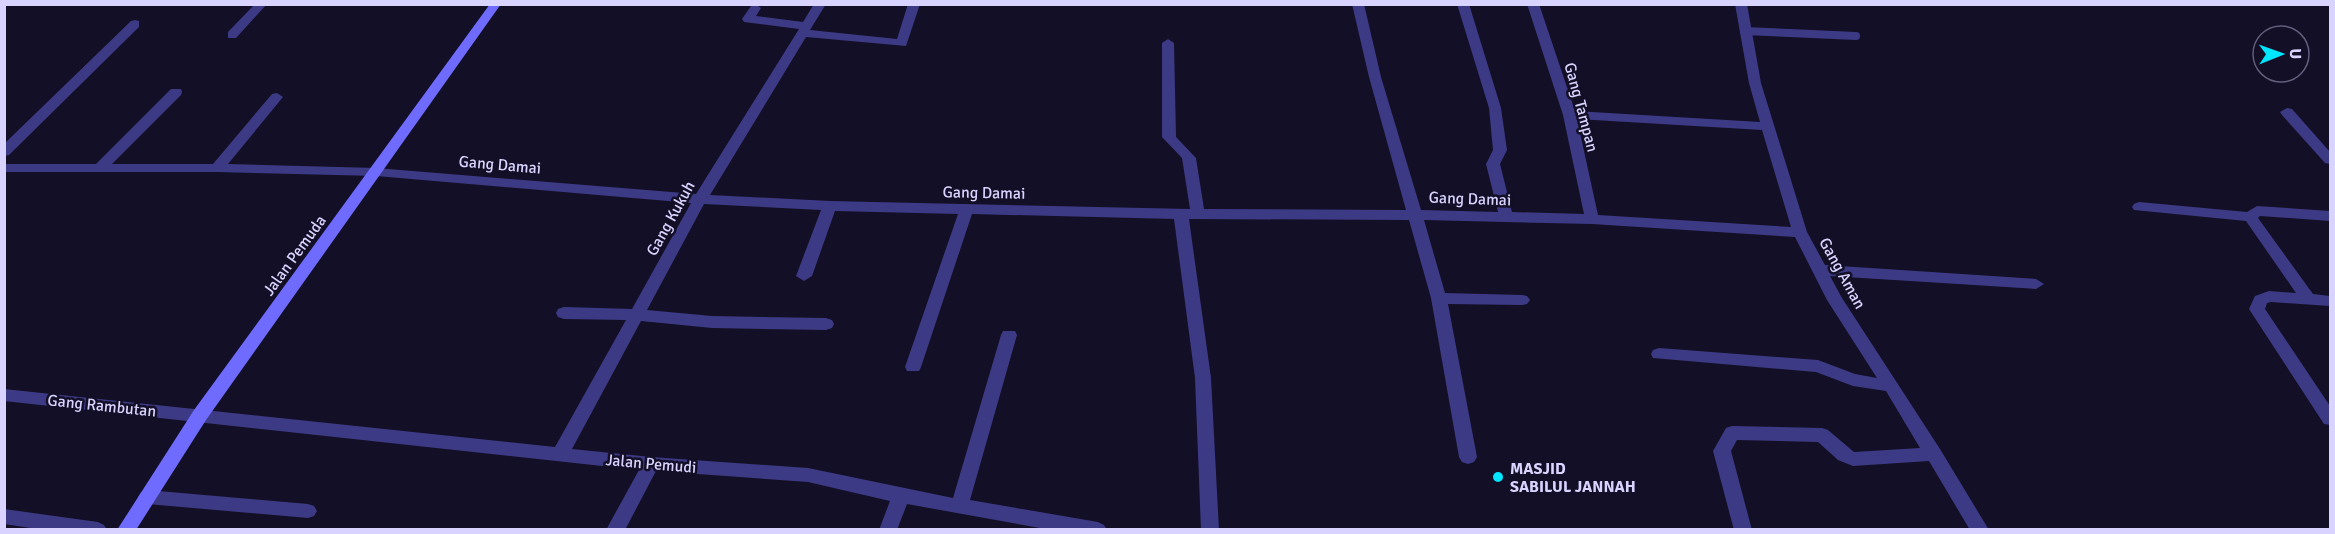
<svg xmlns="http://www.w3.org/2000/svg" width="2335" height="534" viewBox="0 0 2335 534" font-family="Signika,sans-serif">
	<rect width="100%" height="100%" fill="#130f26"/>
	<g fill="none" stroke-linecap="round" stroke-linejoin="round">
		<path stroke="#3d3a85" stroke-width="8" d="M1744,31L1856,36"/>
		<path fill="#3d3a85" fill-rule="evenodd" d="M255,4H267L236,38H228V32Z
			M755,4L761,8L756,16L803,22L814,4H826L810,30L897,39L908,4H920L906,46L806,37L710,195L830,201L1190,209L1182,158L1162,137V43L1168,39L1174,43L1176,137L1196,158L1204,209L1406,210L1369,77L1352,4H1364L1381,77L1421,210L1498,212L1486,164L1493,150L1489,108L1457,4H1469L1501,108L1507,150L1500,164L1512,212L1584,214L1563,115L1527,4H1539L1575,111L1760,122L1749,83L1735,4H1747L1761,83L1807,232L1825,265L2036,279L2044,284L2036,289L1830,276L1842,298L1940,449L1989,530H1970L1929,461L1853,466L1838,460L1818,442L1737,440L1731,451L1752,530H1734L1713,451L1726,428L1732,426L1822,428L1828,430L1854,452L1920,448L1886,391L1853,386L1816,372L1653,358L1651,354L1653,350L1659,348L1818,360L1855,374L1877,378L1827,300L1795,237L1592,224L1424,220L1445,293L1522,295L1527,296L1530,300L1527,304L1522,305L1448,304L1477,457L1474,462L1468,464L1462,462L1459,457L1431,298L1409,220L1189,219L1211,378L1219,530H1201L1195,378L1174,219L972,214L921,367L919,371H907L905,367L958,214L835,211L812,276L804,281L796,276L821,210L704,204L647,310L712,316L826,318L832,320L834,324L832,328L826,330L712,328L641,321L572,449L651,457L808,468L953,498L1001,335L1003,331H1015L1017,335L970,500L1098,522L1104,525L1107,530H1051L907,504L897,530H879L890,501L808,482L656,471L625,530H606L639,470L4,401V389L555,447L626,320L564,319L558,317L556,313L558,309L564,307L632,309L691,203L376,176L217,172H4V164H96L171,89H181L182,92L181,95L112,164H213L272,94L277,93L283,97L228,164L376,168L696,194L799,29L744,22L742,19L751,6ZM1577,119L1762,130L1791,227L1598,215Z
			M135,20L139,21V27L9,155L4,156V144L131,21Z
			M2287,108L2292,109L2330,152V164L2325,163L2282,115L2280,112Z
			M2139,202L2247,212L2257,206L2330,211V221L2260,216L2258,218L2313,294L2330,296V306L2271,302L2267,303L2265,309L2330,406V425L2324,424L2249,309L2255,296L2269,291L2296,293L2246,221L2134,210L2132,207L2134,204Z
			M147,490L308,504L314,506L317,511L314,516L308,518L147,504L141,502L138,497L141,492Z
			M4,509L98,522L104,525L107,530H44L4,524Z"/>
		<path fill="#6f6bff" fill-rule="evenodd" d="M490,4H501L206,420L136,530H117L194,410Z"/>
	</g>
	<circle fill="#00e5ff" stroke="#130f26" stroke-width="2" cx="1498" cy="477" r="6"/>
	<g text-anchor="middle" stroke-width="5" stroke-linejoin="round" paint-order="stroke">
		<g font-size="16" fill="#d9d4ff" stroke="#130f26">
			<text transform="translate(1582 107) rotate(75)" y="6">Gang Tampan</text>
			<text transform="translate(500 164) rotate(5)" y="6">Gang Damai</text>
			<text transform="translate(984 192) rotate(1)" y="6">Gang Damai</text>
			<text transform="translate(1470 198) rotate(2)" y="6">Gang Damai</text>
			<text transform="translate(670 218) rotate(-61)" y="6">Gang Kukuh</text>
			<text transform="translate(294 255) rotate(-54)" y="6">Jalan Pemuda</text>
			<text transform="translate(1843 273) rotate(61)" y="6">Gang Aman</text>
			<text transform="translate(102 405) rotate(6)" y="6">Gang Rambutan</text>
			<text transform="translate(651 463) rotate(5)" y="6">Jalan Pemudi</text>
		</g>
		<g font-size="16" font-weight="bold" fill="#d9d4ff" stroke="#130f26" text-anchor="start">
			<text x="1510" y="474">MASJID<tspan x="1510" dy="18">SABILUL JANNAH</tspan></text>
		</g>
	</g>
	<rect width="2335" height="534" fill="none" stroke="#d9d4ff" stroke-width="12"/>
	<g transform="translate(2281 54) rotate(89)"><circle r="28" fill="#130f26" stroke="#625e7d" stroke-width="1.5"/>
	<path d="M0-4.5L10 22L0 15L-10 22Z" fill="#00e5ff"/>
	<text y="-9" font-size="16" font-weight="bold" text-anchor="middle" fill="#d9d4ff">U</text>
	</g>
</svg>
